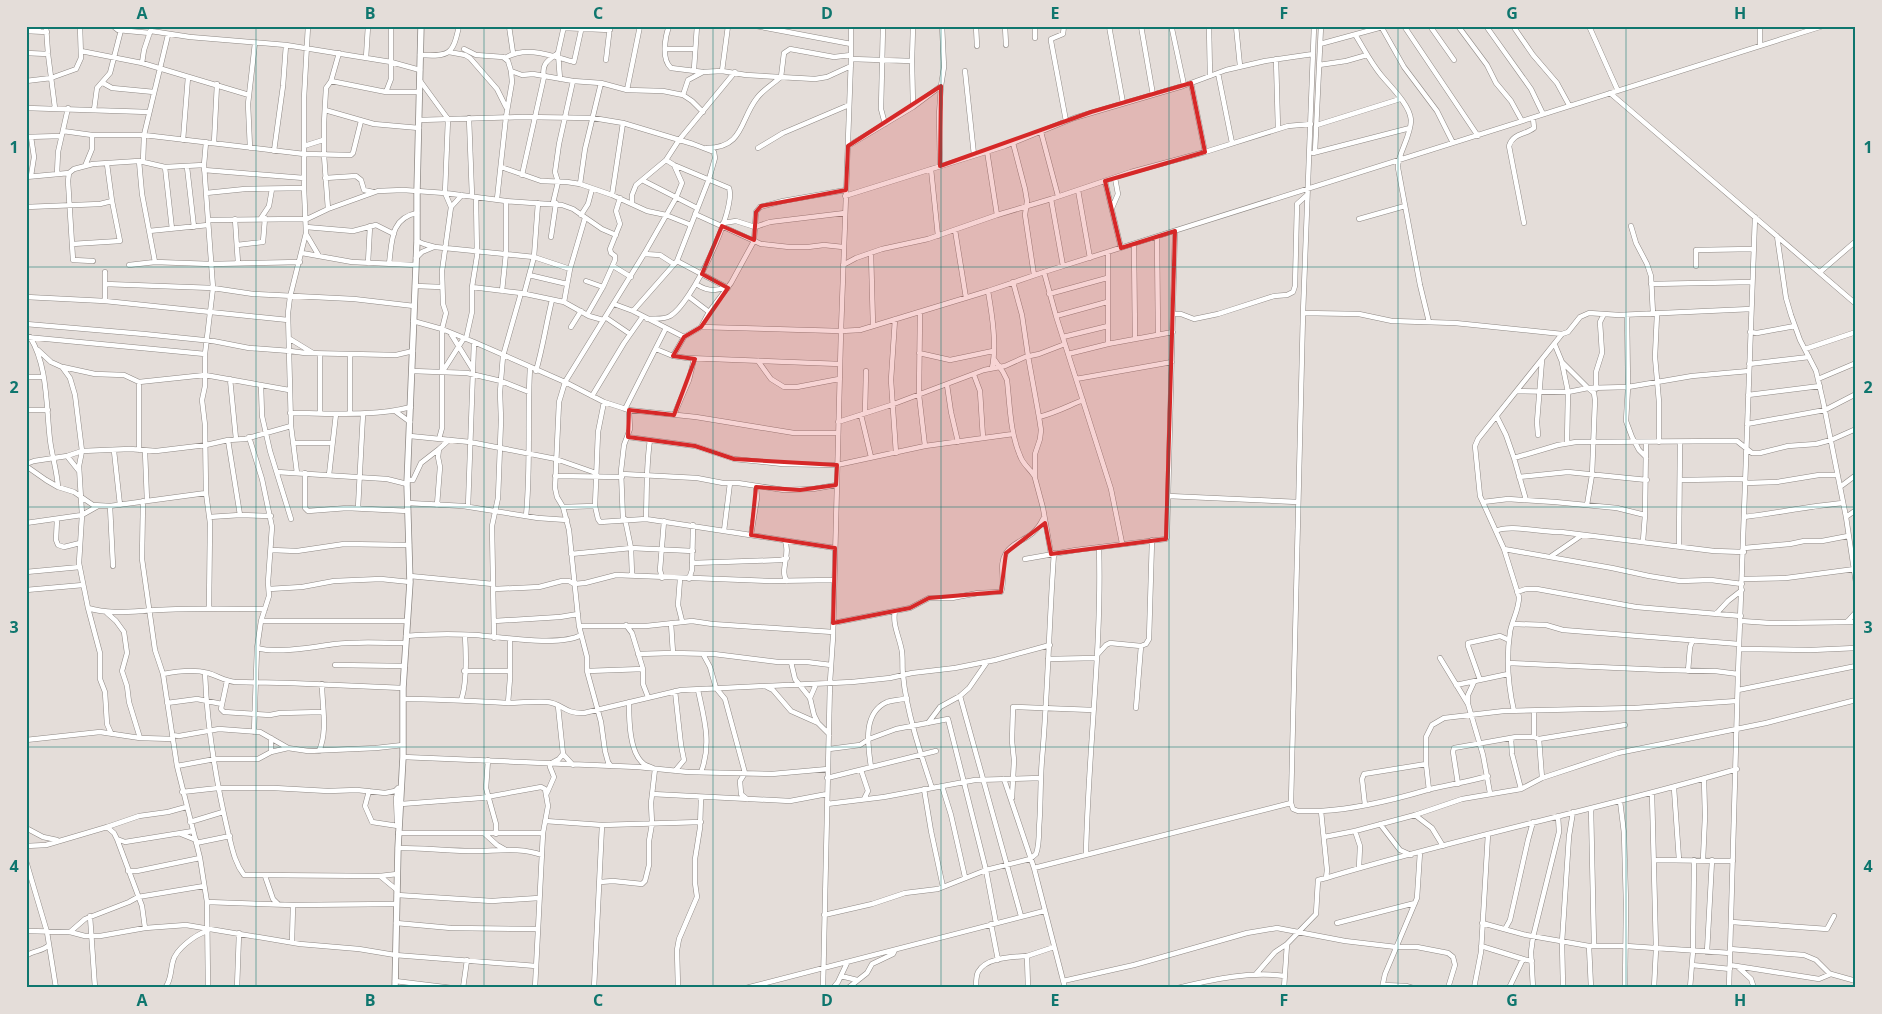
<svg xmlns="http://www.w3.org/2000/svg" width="1882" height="1014" viewBox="0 0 1882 1014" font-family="'Open Sans',sans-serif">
	<rect width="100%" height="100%" fill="#e4ddd9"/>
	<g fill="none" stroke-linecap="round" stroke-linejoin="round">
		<g stroke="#8e8884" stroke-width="5.5">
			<path id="minor" d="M46,26L48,54L55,108
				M113,26L118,30L150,33
				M509,26L513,53
				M669,26C665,37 661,59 671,68L703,72L722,71L746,75L815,79L827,77L851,66
				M756,26L851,44
				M883,26L881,109L885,124
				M976,26L977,46
				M1005,26L1006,45
				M1035,26V38
				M1064,26L1063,34L1051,39V41L1066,121
				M1109,26L1123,103
				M1141,26L1153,95
				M1209,26L1210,76
				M1236,26L1240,66
				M1404,26L1478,136
				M1430,26L1454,60
				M1458,26L1487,65L1496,83L1511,101L1522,121
				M1486,26L1531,89L1543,114
				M1513,26L1533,55L1557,83L1569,105
				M1589,26L1618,91
				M1760,26V46
				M564,28L610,30
				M1382,28L1404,67L1437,111L1453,143
				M1172,29L1184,85
				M35,30L42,26
				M26,31L47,32
				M151,31L190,37L286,45L391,62L420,70
				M1356,36C1364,49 1371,63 1381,75C1390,86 1410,105 1411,120C1411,137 1397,155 1398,168L1420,285L1429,322
				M1320,44L1386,26
				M464,49L476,55L503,57L508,61L511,71L512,82L506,117L497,199
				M666,49H695
				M81,51L142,63L249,95
				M449,52L465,55L470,58L497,89L506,107
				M26,53L48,54
				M420,55C450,57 453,54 459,26
				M366,58L368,26
				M505,58C526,45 552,56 574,62L582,26
				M851,59L912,61L913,26
				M1276,59L1278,129
				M606,60L610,26
				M912,61L913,107
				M142,63L144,50L152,26
				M1319,65L1346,61L1367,55
				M694,69L697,26
				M511,71L522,75L533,74L573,81L601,83L627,90L663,91L683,95L692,101L703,112
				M722,71L728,26
				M965,71L974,155
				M1218,73L1232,143
				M560,79L558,53L564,26
				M26,81L51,78L76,69L81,58L80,26
				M331,81L386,92H420
				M421,82L448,119L445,193L451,207L442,271L443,304L446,313L442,329V428L439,439
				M103,83L112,88L154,92
				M1191,83L1205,152
				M627,90L640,26
				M386,92L391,79V26
				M1610,93L1856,304
				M683,95L688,80L703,72
				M26,108L149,112
				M94,110L97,88L110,73L121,30
				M325,110L374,124L419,128
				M469,118L472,196
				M419,120L522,117L593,118L623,123L693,144L714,152L715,158L709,179L677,261L633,311
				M1317,125L1400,99
				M63,131L92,135H144L304,154L351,155L353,153L361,121
				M1041,132L1058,196
				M26,137L61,136
				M31,137L34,157L31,176
				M183,140L188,77
				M206,142L204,165L213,288L205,354V386L202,400L205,425L206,493L210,523L209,608
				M214,143L217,84
				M1013,143L1025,189L1027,201L1025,215L1034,275
				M304,146L323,140
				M848,146L913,107L941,86
				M250,148L248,104L255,43
				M707,148C744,148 740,119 757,98C763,90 774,83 781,77L784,53L790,49L834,57L851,55
				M758,148L783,133L849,105
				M274,151L283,86L286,45
				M987,151L997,215
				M1315,152L1321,26
				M1313,153L1410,128
				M139,161L142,194L155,262
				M143,162L144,135L168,35
				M85,166L92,149V135
				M940,166L939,115L941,86L944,67L942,26
				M165,167L172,229
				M187,167L194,227
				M501,167L541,181L567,182L580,184L612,195L647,211L666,215L691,225
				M931,169L938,236
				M204,170L304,178
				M69,173L68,181L73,260L93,261
				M57,174L58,152L68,108
				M522,175L544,77C541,63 549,60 558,53
				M26,177L69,173L74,169L93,164L139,161L165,167L204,165
				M325,178L356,176L361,180L364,190L373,192
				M642,180L697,208
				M1105,181L1121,248
				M580,184L585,149L601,83
				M1078,190L1090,258
				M206,193L245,189L304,188
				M612,195L623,123
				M845,196L1005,146L1074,118L1183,86L1226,70L1265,61L1313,54
				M476,197L477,256L472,287L521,293L564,302L589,316L603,320
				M1051,199L1063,266
				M553,203L558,182L555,172L559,144L573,81
				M632,203V195L636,185L666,160L679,140L735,72
				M26,207L100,204L112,201
				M451,207L462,195
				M1112,208L1118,194L1115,178
				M328,209L378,191L403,190L445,193L506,201L562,205L573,209L602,229L616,235
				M695,214L761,244L789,247H808L824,245L843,247
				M581,215L588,204L592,189
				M261,218L269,206L272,189
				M235,219L238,263
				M1359,219L1405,206
				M208,220L307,219L328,209L324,155V123L326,88L331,81L339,53
				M723,223L736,221L755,227L770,222L845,213
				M1524,223L1509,146C1513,133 1525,135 1534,128L1533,118
				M1631,226L1636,243L1647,264L1651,276L1653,314
				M306,227L353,231L376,225L394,234
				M955,230L966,298
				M149,231L208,225
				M306,234L319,256
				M1777,236L1786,298L1791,315L1800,340L1816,371L1823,401L1846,517L1856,583
				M551,237L556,203
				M1157,237L1158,335
				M417,241L424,244L435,247L534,257L570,269
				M72,244L120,241L112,201L107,164
				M1134,244L1135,339
				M237,245L263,242L265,218
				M302,253L352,262L416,265
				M871,253L873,326
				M644,254L660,255L674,264
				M416,258L422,252L434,247
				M677,261L728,288
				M368,263L370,226
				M389,264C392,242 390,218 417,213
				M129,265L155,262L211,264L300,262
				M843,265L856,258L882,249L928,239L997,215L1051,199L1131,172L1205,152L1288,126L1311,124
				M613,266L631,277
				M1696,266V250L1753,249
				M105,272V284L213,288L253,294L354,299L414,306
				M1044,272L1056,316L1111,489L1122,543
				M1820,272L1856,241
				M529,275L567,284
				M586,281L603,287
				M1013,282L1022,315L1028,356L1039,417L1041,430L1040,439L1035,454V478L1043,508L1051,554
				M105,284V301
				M696,284C705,290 716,292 726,287
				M1651,284L1752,282
				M415,286L442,287
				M502,291L506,253V201
				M988,291C992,314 997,345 992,368
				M524,294L534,257L538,203
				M1049,294L1107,278
				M688,296L709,312
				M26,297L105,301L288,320
				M564,302L570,269L585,218
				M614,304L633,311L684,337
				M920,312L919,395L925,446
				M1303,313L1359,314L1392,321L1455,323L1562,334L1478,439L1475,446L1480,496L1504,549L1519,597C1519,610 1512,620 1510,632C1506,659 1508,685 1514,711
				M1173,314H1181L1194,319L1218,314L1274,296L1287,295L1293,292L1295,286L1297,204L1307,195
				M1657,314L1655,357L1659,402V442
				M587,315L603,287L615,260V256L611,253L610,249L620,224L616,211L620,198
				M1627,315L1628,387L1626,421L1632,437L1639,450L1646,457
				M1056,316L1107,302
				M605,317L630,334
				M647,319C655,318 664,320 670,316C691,305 737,209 729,188L674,165L666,160
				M895,319L891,380L896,453
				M413,321L442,329L474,342L565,382L604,402L629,410L696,417L794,433H838
				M26,324L144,334L213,341L249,348L290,351L305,353L396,355L413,351
				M571,327L581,311
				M701,327L841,331L860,330L988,291L1044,272L1823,26
				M1750,332L1757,333L1795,326
				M451,334L472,368
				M1562,334L1568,332L1580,317L1589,313L1619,315L1751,309
				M26,337L205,354
				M30,337C48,366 46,407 50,440C52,456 57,471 58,487
				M1063,337L1108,326
				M290,339L313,353
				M466,339L472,312V287
				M1108,344V252
				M1555,345L1562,362L1588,388L1628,387L1692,376L1749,371
				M656,349L673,356L687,358L840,364
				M1805,349L1856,332
				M38,350L51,362L62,367L70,378L75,395L82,451L79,466L82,515L79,563L88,608C111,615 134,611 157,610C193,608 229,609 265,609
				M919,353L950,360L993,351
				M320,354V413
				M350,354V413
				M1068,354L1108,344L1173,332
				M673,356L684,337L701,327L709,312L731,283L754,241L756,212L760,207L783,201L846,190
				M994,359L1003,372L1007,380C1010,406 1010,434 1021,458C1024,465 1031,470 1035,477
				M758,361L771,379L784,387H797L839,379
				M1562,363L1568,392L1567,443
				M1749,364L1809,357
				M63,367L95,374L124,375L139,382L205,375L289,390
				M412,371L467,373L501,381L529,392
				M443,371L464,338
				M536,371C543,347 546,324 552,300
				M974,375L980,391L983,438
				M26,377H43
				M230,379L236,439
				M1076,379L1172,362
				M1818,379L1856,363
				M139,382V450
				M261,385L262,416L270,451L291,519
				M947,385L951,412L958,442
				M1596,389V372L1602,353L1600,322L1604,314
				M1517,391L1568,392L1588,388L1594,393L1595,400L1592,475L1587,505
				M1748,395L1820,386
				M592,396L624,343L643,316
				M625,409L666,328
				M26,410H48
				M395,411L410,422
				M290,413C331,413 372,417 411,407
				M865,413L866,371
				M674,415L689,380L694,359
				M861,415L871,457
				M1039,417C1055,413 1068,406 1083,400
				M1497,417L1506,435L1514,458
				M838,422L891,405L984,370L1005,366L1025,357L1039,354L1065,344
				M1747,424L1825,410L1856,394
				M1538,435L1537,422L1542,360
				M410,436L470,442L556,459L596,473
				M249,437L262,479L272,527L268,582L269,596L261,621L257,648L254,732
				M628,437L695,446L734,459L783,464L837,465L925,446L1013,434
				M228,440L240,515
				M293,443H332
				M114,451L120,505
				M145,451L147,501
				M67,456L79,471
				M26,464L34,461L67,456L82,451L130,449L156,451L206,445L228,440L245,439L291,426
				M26,466L46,480L58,487L74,492L93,505L110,506L206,493
				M277,472L387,479L407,484
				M297,473L291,426L288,313L290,297L306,233L304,188V98L308,26
				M305,473V508L308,511L347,508L408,511
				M622,474L697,478L723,483H738L784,490L813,489L836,485
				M329,475L336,414
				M555,476L622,477
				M1519,477L1568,472L1647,480
				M407,480H413L421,463L439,449
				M1680,480L1745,479
				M1745,483L1777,482L1819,475H1837
				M1840,487L1856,475
				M1168,496L1298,502
				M1526,500L1514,458L1558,445L1576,442L1737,441L1752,453H1760L1788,446L1816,444L1831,440L1856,429
				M143,501L142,559L155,650L163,674L177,766L200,858L207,902L208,988
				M1483,502L1508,499L1555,502L1617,508L1645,515L1643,541
				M408,503L463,506L538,518L567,520
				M437,505L440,467L438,457L439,449L449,440
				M110,506L113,566
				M595,506L598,432L604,402
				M468,507L474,342
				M563,507L595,506L598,519L600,522L646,519L835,548
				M358,508L363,414
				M1645,515L1646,442
				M526,516C531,467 527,417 530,368
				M209,517L240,515L271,516
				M1744,517C1777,513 1810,506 1843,503
				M1846,517L1856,510
				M57,519L56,540L58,545L64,547L80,543
				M625,519L631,548L632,575
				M646,519C647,492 646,466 650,440
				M623,520L621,471L624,445L630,429L629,410
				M26,523L82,515L98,506
				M724,531L730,483
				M1496,531C1509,524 1544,533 1561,532L1714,551L1744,552
				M751,535L757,498L756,487
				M785,541C791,553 779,572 787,581
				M1679,545L1680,442
				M1744,548L1790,544L1804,541H1822L1848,536
				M1504,549L1612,568L1649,576L1680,581L1711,580L1742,584
				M271,550L297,551L344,544L409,545
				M571,554L631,548L693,551
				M1550,557L1582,535
				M1025,559L1076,550L1166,539L1167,537L1175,231
				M692,563L781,560L787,558
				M26,572L80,567
				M410,576L493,584
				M662,578L660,570L664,521
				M680,579L678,605L682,621
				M689,579L692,570L693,525
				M1743,579L1786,578L1855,569
				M269,589L302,587L334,581L381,579L410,582
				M494,589L539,587L562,581H569L574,584L585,583L616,575L769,581L834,580
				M26,590L83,585
				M1517,592L1526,589H1537L1636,607L1741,616
				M88,608L100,653V679L105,692L107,724L111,733
				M895,611C892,625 900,638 902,652C903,660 902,668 903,675C906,710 921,755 932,788
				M107,613L116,621L124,632L127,653L122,671L127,686L129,702L140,738
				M1716,614L1728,601L1742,590
				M261,621H407
				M494,621L560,617L578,614
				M1741,621L1770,623L1856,622
				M1847,622L1856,612
				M671,623L673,653L714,654L778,662H807L831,665
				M833,623L910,608L929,598H952L978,593L1001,592C1006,580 998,565 1006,553C1014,539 1033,541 1043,519
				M1512,624L1546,625L1563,630L1739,644
				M626,625L632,633L643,669V684L648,697
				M579,626H646L692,621L712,624L833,632
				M406,636C429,634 453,634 476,635C501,637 560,647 581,635
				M494,638L492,526L498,498L501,420L500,392L503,356L521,293
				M257,648C277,654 314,647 335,644C358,641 382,643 406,643
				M1739,649L1811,650L1856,648
				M638,654L673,653
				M703,654L710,667L716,688L725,699L745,773L740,781L741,794L747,799
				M1097,655L1106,645L1110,643L1141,646
				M1440,658L1468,704
				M1048,659L1096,658
				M791,662L795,679L810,698L814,715L818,723L829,734
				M1508,663L1664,670L1715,671L1738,674
				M335,665L405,666
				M464,671H510
				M587,671L643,669
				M1688,671L1690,647L1693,640
				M205,673C207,725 216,781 228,832C232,847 234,862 244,875L380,876L397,874
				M163,674C178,671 194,669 208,673C218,676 225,681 235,682L289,683L403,688
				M1480,680L1468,646V643L1500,636L1509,640
				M227,681L221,709L224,712L270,715L280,713L322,712
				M1474,682L1468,695V704L1483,755L1490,793
				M1456,685L1508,674
				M767,687L773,690L791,711L818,723
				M698,690C704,718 712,744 701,772
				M1738,690L1856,666
				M960,696L1021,916
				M810,698L816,684
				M403,699C438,699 473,701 508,703C521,703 534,701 547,702C562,703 564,714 584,713L681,690L852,682L890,678L912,673L955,668L995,660L1050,645
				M461,700C467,684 466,652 465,635
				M167,703L197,699L222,704
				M508,703L510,678V639
				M558,706L563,754L573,765
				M1136,708L1141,646L1146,644L1149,639L1152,540
				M1534,711V737
				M928,723L940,707L960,696L969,688L987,662
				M172,735L179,736L219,729L260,732L288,748L308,751L376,748L403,745
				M271,738V752
				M1511,738L1512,754L1521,789
				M1539,739L1625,725
				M26,740L100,732L140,738L173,739
				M829,749L860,745L869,739L896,729L948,719L986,870L996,923
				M319,751C328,731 322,706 322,684
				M403,757L638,767L688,772L772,774L828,769
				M488,760L486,788L496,824V834
				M177,766L215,759H258L271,752L288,748
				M611,766L608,762L605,751L601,722L587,671V657L579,626L569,530L563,507L557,497L555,488L559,402L565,382L644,254L676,198L682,183L674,165
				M871,767C868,746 862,713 887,702C893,700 901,700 907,698
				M861,770L868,791L864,799
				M675,771L684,760L681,745L675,691
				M827,778L936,751
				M1004,779L1034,868
				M1458,784L1453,752L1454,748L1516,737H1534L1539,739L1542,778
				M942,786L951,815L965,877
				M1674,788L1679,860
				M924,789L931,831L943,887
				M1429,790L1426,764V737L1432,725L1444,718L1504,711L1635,708L1737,701
				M369,791L365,806L372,822L398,826
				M182,792L218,788H274L328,791L357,790L385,793L395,791L398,788
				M547,793L554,777L550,767V764L559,759L563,754
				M1652,793L1656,949L1654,988
				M652,794L790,801L827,794
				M1012,798L1014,760L1012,741L1013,707L1093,710
				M1620,801L1624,833L1626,903L1625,988
				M401,804L481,798L541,787L545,789L548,806L543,833L535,988
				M827,804L884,797L975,780L1041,778
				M1365,805L1362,779L1364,774L1426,764
				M1591,808L1594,946
				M1321,811C1357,809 1393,800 1427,790C1447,785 1468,782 1488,776
				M1415,815L1432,828L1443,846
				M545,821L602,825L701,822
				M190,822L223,812
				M397,822L396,798L398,790
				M1380,824L1400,850L1411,855
				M107,827L114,833L117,839L142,906L145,928
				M26,828L43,837L57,840
				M1355,831L1360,846L1359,868
				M398,833H543
				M181,834L196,840
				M485,834L497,845L504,849
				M1324,837L1355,831L1415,815L1462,799L1521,789L1542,778L1618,753L1766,723L1856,700
				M117,839L125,842L193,831
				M196,843L230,836
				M26,846L46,845L107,827L139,816L168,812L186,807
				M398,848C424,848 450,851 476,851C498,851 520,847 542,855
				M1086,854C1088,751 1102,649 1099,547
				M1655,860L1733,861
				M1703,860L1705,816L1704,779
				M26,861L47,932L56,988
				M128,871H137L200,858
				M265,876L273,899L278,904
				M380,876L397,890
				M1326,878C1461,837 1601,809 1737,769
				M600,882L613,881L642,884L645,881L649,865V841L652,824L651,803L655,769C651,767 647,766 644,764C629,753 629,719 629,702
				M397,895L492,901L539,898
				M207,902L293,905L396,904
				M824,915L872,904L905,893L938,889L986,870L1030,859L1036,854C1039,846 1039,837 1039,828C1041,805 1040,782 1042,759C1048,691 1049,622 1054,553
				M90,916L95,988
				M1732,922L1827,929L1834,916
				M396,923L451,928L538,929
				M1337,923L1415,903
				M1482,923L1526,935L1589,946H1626L1730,953
				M991,924L998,960
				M1505,929L1510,920L1528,840L1533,822
				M26,931L70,932L85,936H100L145,928L186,925L300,944L359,949L395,955L536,966
				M70,932L85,919L129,902L138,897L204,886
				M292,942L293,905
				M1481,946L1523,959
				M1589,946L1591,988
				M1730,949L1804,955L1816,960L1830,974
				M1707,952L1712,860
				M26,956C33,950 42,952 49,945
				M1692,965L1730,969
				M1730,965L1819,979L1831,974L1856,981
				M1738,967L1751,979L1754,988
				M1256,974L1275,952L1287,944
				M841,976L857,980
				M395,981L452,988
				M1063,981L1134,965L1247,933L1277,928L1345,941L1396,947H1417L1448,953L1453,957L1455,965L1448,988
				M1383,985L1406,986L1413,988
				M165,988C172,979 170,971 173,961C176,949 195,935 207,931
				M237,988L239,933
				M303,988H386
				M463,988L467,960
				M594,988L602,825
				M678,988L677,950L679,939L697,897L695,883V859L700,828L701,797
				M746,988L1044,911
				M823,988L830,682L833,637L841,331L851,59V26
				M833,988L838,982L847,963
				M848,988L867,973L872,964L893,954L895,950
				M976,988C976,983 976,976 978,972C986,957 1013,957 1027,956
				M1028,988L1027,956L1054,947
				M1065,988L1034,868L1291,803
				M1177,988C1212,980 1249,971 1285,976
				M1284,988L1287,944L1316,914L1318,880L1326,878L1327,870L1321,811H1298L1293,809L1291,803L1303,313L1314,26
				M1382,988L1385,974L1417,898L1420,852
				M1474,988L1481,952L1488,834
				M1509,988L1523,959L1532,961
				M1533,988L1531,952L1533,937L1559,832L1558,816
				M1563,988L1562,942L1569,836L1573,812
				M1690,988L1693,951L1694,860
				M1729,988L1738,674L1755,217"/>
		</g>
		<g stroke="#8e8884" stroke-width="7">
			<path id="tertiary" d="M395,988L398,848L403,757V688L410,582L407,484L417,241V191L421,26"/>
		</g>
		<use href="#minor" stroke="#fff" stroke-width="4.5"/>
		<use href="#tertiary" stroke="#fff" stroke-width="5.5"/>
	</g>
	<path fill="#d62828" fill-opacity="0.2" stroke="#d62828" stroke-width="4" stroke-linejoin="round" d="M1191,83L1205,152L1105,181L1121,248L1175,231L1166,539L1051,554L1045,523L1006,553L1001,592L929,598L910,608L833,623L835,548L751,535L756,487L800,490L836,485L837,465L734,459L695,446L628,437L629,410L674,415L695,359L673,356L684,337L701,327L728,288L702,274L722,226L754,240L756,212L761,206L846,190L848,146L941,86L940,166L1091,112Z"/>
	<path fill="none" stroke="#0f766e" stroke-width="1" stroke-opacity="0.55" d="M256,26V988M484,26V988M713,26V988M941,26V988M1169,26V988M1398,26V988M1626,26V988M26,267H1856M26,507H1856M26,747H1856"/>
	<rect width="1882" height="1014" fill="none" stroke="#e4ddd9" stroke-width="55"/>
	<rect x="28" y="28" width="1826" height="958" fill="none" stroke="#0f766e" stroke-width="2"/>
	<g font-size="16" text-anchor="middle" font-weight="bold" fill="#0f766e">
		<text x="142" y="19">A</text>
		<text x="370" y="19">B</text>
		<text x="598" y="19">C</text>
		<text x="827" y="19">D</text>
		<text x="1055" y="19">E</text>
		<text x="1284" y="19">F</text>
		<text x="1512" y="19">G</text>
		<text x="1740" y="19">H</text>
		<text x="14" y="153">1</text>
		<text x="1868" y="153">1</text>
		<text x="14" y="393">2</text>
		<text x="1868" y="393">2</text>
		<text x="14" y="633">3</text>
		<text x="1868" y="633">3</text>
		<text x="14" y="872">4</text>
		<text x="1868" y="872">4</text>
		<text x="142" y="1006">A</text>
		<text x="370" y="1006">B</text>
		<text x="598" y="1006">C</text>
		<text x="827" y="1006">D</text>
		<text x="1055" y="1006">E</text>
		<text x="1284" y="1006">F</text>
		<text x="1512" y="1006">G</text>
		<text x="1740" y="1006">H</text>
	</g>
</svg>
